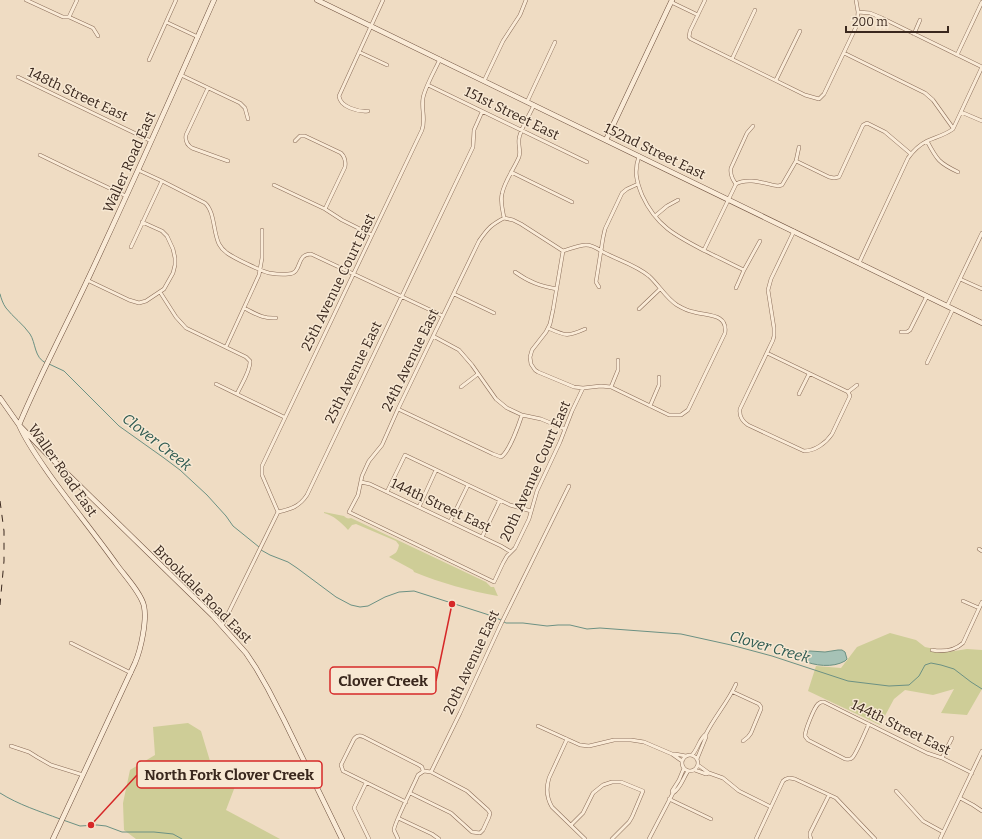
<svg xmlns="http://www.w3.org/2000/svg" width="982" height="839" viewBox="0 0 982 839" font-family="Bitter,serif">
	<rect width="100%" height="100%" fill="#efdcc3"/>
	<path fill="#cecd97" d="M324,512L344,516C346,518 348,519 351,518L486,582L491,587H494L497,594L498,596C469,591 441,583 414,572L413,570L389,557C395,553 397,554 399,545L396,541L356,524L352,525L348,530C341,522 334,516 324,513Z
		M890,633L916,640L925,647L948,652L967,649L982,650V689L967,715L941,713L954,689L933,695L905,690L894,699L880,725L808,691L816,666L841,668L857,647Z
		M188,723L201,731L210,761L239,776L226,810L280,839H136L124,830L123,803L130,770L155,755L153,727Z"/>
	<path fill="#a6c2b6" stroke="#6c9183" d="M838,650H842L845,652L847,659L845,661C833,668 814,666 802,660L800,656L801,654L805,652L810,651L825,652Z"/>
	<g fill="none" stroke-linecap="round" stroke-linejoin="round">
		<path stroke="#6c9183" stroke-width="1" d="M0,294C1,298 3,304 6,308C13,317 23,324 30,334C36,343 34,358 46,363
			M49,364L64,371L119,426L164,458L180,470L207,495L226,516L233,526L259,547
			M261,550L270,555L288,562L297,568L336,597L351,605L360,607L368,606L385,597L399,592L414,591L486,614L501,620
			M504,622L506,623H523L547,626L558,625H570L587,629L600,628L681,634L731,645L772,656L848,681L889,686L909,685L919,676L925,665L931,663L941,665L954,669L971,682L982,689
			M0,793C19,805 39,811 60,819
			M63,820L80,826L97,825L106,826L122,832H154L173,834L182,839"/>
		<g stroke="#8a6d59" stroke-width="4">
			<path id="street" d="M26,0L63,17H69L93,28L98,36
				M705,0L690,31L689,37L691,39L805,95L819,99L824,94L857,25L858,12L856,0
				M671,2L698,15
				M858,12L870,13L882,18L982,67
				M69,17L77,0
				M166,22L198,37
				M914,34L920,20
				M359,52L387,65
				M844,53L925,93L933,100L953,128
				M957,55L982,2
				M732,59L755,10
				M149,60L176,0
				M181,75L240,103L245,108L248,119
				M18,77L151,141
				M776,80L800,31
				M484,81L503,41L520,15L526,0
				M428,85L587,162
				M208,88L186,135C185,141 187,145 192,148L228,161
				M527,102L555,42
				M368,111C358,112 340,107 339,96L383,0
				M961,112L982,121
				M295,141L300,136H305L341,153C345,157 346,161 345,167L325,209
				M927,141C937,160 939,163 958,172
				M40,155L75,172L126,196
				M639,156C634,171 636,180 642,195C656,226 676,236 705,251C718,257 731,264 744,270
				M796,161L829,177L834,178L839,177L863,125L867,123L885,132L911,154
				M138,170L162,181L205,203C215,212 213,232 219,244C221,248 223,250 227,253C234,258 261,271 269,273C275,274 282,275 288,274C303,274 295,254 311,254L443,316
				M511,172L572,202
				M736,184C748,177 766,184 778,186L782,185L796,161L799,147
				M736,184C732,179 730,174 731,168L747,133L753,126
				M274,185L325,209L342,220L372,235
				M655,216L667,206L678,200
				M504,218C503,211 500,202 502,194C504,182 514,169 519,157C521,151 518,145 519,139C520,130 530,114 534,105
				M794,231L771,279L768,290L774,328V336L773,340L740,409C739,416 742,421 748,425L804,451C815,451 826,443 832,434L850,396L848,392
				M131,247L162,181
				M704,250L736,184
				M563,251L553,310L550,324L546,332L532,350L530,357L531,364L535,370L538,372L574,387L583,388L601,386L611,387L669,415H681L688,410L725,333C728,313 706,316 694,312C688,311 682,308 677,305C666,298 659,285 649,276C636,265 618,260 603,252C598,249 593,245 586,245C579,245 570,249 563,251L521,224L513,220L504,218C491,225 488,228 479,241L398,409L382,445L369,461L367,465L362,476L358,495L349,512L494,582L503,563L507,556L515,548L529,519L537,491L560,442L572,411L583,388
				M859,263L908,158C913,151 919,145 927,141C936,137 945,135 953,129L982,67
				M515,272C529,282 540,286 557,289
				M960,279L982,289
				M87,280L129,300L139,303L146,301L164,289L173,273L175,265V258L173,249L167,236L162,231L142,222
				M599,287L596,282L603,238L605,229L622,193L627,189L638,184
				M736,288L744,270L760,241
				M160,292L176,317L186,328L246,357L250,361C251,370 241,385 237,394
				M454,294L494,313
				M947,306L982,233
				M244,308C256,314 263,319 276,318
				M639,309L660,289
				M548,328C566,336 567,337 585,329
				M901,332H907L910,330L927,296
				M433,336L459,350L472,365L496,399L507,408L522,415L541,419L565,429
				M226,347L259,275L262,258V230
				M767,353L848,392
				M927,363L953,309
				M216,384L284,417
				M461,387L478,374
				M611,387L618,370V360
				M848,392L857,385
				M799,394L809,374
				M650,406L659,385V377
				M398,409L493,454L501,457C509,452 519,424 522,415
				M361,482L370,484L501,546L511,552
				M387,492L405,455L510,505L531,511
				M419,507L436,470
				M278,512L262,475V466L422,130C426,119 421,109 423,98C425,87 435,70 440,59
				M278,512C291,509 299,507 307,495L473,147L474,130L482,112
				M450,522L468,485
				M482,537L500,500
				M979,549L982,551
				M963,601L979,608
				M222,626L278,512
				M71,643L131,673
				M932,650C943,652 954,651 963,643L982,602
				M733,692L759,704L761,707V709L751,733L748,737L743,741
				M869,724C866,730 856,755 852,758C850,760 848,759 845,759L808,740L805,736C805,730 814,708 818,704C821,701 821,702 824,702L927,753L942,758L972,773
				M538,726L580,745L589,746L614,740H631L644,742L672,754
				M706,734C715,716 728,702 736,684
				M567,739L549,778C546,788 546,797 552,807L585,839
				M11,746L29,752L37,757L51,765L83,775
				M682 763a8 8 0 1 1 16 0a8 8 0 1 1-16 0Z
				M692,755C698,749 699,739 706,734V737L697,759
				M942,758L952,738
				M682,761L672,754H675L686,756
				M684,768L679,780L672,791L673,793C681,788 683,778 688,771
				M695,770L706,774L709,773L698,765
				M431,772L460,713L501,624L569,486
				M709,773L723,778L739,791L771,807
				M366,783L354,808L369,839
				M896,791L923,821L932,826L943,832
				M960,798L973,805L982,811
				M669,799L711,819
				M406,802L343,771L341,765L354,739C357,735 360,735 364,737L419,765L422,767L423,771
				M398,818L432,834L439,839
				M571,825L583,813L593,793L603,785L612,782H621L643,791L632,817L629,822L612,839
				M398,839C397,836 395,833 394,830C393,825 415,783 418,775L424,771L431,772L467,791L488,810L490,813L489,817L483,830L480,833L472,832L451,813L410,793
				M649,839L673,793
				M756,839L783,781C787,777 790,778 795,779L836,798L875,839
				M811,839L810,836V833L829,795
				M940,839L982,751"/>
		</g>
		<g stroke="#6c4e3c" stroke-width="5.5">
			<path id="secondary" d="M317,0L982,323
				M606,140L672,0
				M0,398L19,425L46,453L213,616L246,653L256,668L268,689L284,720L342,839
				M53,839L135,663C141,649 147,621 144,606C141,593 125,576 117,565C95,534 71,505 49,474C38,458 27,443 19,425C40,375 65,328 88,279C131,187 173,93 214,0"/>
		</g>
		<use href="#street" stroke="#faebd7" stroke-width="3"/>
		<use href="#secondary" stroke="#faebd7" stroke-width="4.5"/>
		<path stroke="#3a281e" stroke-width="1" stroke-dasharray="7 7" stroke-linecap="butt" d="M0,501L4,531V561L0,605"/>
	</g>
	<g text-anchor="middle" stroke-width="3" stroke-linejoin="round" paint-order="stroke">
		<g font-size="14" fill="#3a281e" stroke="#f7e8d3">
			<text transform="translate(78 94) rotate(25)" y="5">148th Street East</text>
			<text transform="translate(512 113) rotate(26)" y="5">151st Street East</text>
			<text transform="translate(655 151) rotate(26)" y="5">152nd Street East</text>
			<text transform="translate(129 162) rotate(-66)" y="5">Waller Road East</text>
			<text transform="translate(338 282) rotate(-64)" y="5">25th Avenue Court East</text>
			<text transform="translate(410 360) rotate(-64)" y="5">24th Avenue East</text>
			<text transform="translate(353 372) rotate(-64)" y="5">25th Avenue East</text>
			<text transform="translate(63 470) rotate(55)" y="5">Waller Road East</text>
			<text transform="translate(535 471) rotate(-66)" y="5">20th Avenue Court East</text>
			<text transform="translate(441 505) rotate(25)" y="5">144th Street East</text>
			<text transform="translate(203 594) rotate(45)" y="5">Brookdale Road East</text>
			<text transform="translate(471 662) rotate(-65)" y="5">20th Avenue East</text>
			<text transform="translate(901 727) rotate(26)" y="5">144th Street East</text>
		</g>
		<g font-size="15" font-style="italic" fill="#2d5a51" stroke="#f7e8d3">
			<text transform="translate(157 442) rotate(38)" y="5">Clover Creek</text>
			<text transform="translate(770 647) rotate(16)" y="5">Clover Creek</text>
		</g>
	</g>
	<path fill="none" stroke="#d62828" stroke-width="1.5" d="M452 604L436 681M91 825L137 775"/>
	<g fill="#d62828" stroke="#f7e8d3" stroke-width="1.5">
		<circle cx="452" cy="604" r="4"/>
		<circle cx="91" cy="825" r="4"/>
	</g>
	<g fill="#f7e8d3" stroke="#d62828" stroke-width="1.5">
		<rect x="330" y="667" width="106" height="27" rx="4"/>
		<rect x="137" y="761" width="185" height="27" rx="4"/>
	</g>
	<g font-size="15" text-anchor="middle" font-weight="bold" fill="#3a281e">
		<text x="383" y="686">Clover Creek</text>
		<text x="229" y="780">North Fork Clover Creek</text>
	</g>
	<path d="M846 26v6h102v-6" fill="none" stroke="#3a281e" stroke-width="2"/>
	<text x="852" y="26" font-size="12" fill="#3a281e" stroke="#f7e8d3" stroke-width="3" paint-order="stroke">200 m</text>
</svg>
